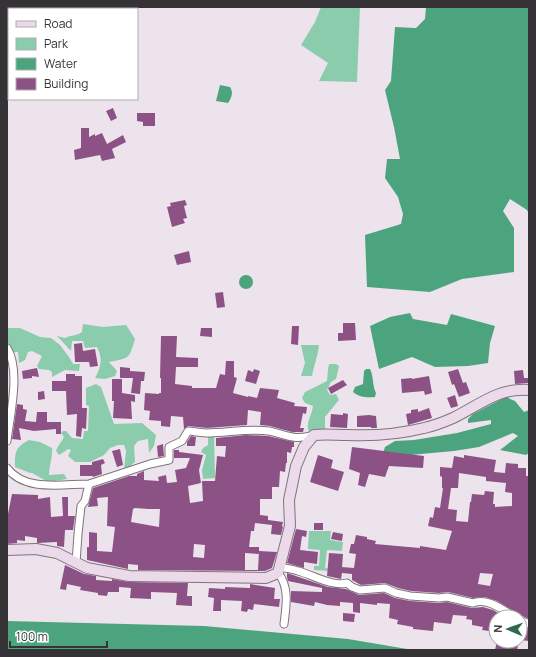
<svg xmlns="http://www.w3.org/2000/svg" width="536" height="657" viewBox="0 0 536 657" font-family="Manrope,sans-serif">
	<rect width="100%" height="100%" fill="#ede3ec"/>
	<path fill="#8bccad" d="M7,7H87L82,9H9V38L7,39Z
		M321,7H360L357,82L319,81L328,63L301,45L315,22Z
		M83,324L103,327L126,325L135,339C129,359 130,358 109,362L117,371L115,376L105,379L95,378C101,367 103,359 97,347L85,348L83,341H72L71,351L57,336L65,338C71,335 77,336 82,332Z
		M7,328H20L40,337L51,338L60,345L69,357L73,364H80L79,371L65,370L52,377V372L49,370L39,369L37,366L42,356L32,351L28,352L25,360L19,363L18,352H13L7,344Z
		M301,345H319C318,356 314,365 312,376H301L305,363Z
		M329,364H336L339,366L336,379L331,382L327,390L330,395L336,394L339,400L325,417V430L323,432H309C305,424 312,415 313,406L305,403L302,398L305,392L327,381L328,369Z
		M96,384L101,387L114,424L142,423L156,435L154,446L149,453L148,439L138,441L134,446L135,462L129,467L124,469L126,451L124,445H118L110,448L104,455L90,462H75L68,456L71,450L68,449L64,452L59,455L56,451C58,445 61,443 64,437L61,433L63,431H66L72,438L83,439L84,431H88L89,406L86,405V388Z
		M208,434H214L215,478L203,479L202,470L206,455L201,452L203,448L208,445Z
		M29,440L40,442L52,448C53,456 49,466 49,475L64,474L67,479L48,482L32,473H30L15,467C15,451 15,448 29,440Z
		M309,531H331L330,540L343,542L342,551L327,550L325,568L330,569V571L314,570V566H319L320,550L308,549Z"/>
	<path fill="#4ca47e" d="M426,7H529V214L527,210L510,199L503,211L514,228V272L462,279L430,292L367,287L365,235L401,224L403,214L398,197L385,178L387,159H400L394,127L385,90L391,81L395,27L416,28L425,19Z
		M220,85L230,87C234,93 231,98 228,103L216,101Z
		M239 282a7 7 0 1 1 14 0a7 7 0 1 1-14 0Z
		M410,313L413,319L447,325L451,314L495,326L490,343L488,363L468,366L435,367L412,357L379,369L370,326L390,317Z
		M366,369H370C374,377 372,385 376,393L375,397C367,398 359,397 353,392L355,387L363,384L364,371Z
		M506,397L515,401L524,412L529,410V453L526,455L500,450L518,436L513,433L479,447L454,451L388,457L383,453L385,447L395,441L414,440L457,433L491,424V420L468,423V419L473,414Z
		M7,621L204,626L348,639L413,650H7Z"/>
	<path fill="#8c5285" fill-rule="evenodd" d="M113,108L117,118L111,121L106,111Z
		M137,113H155V126H143V122L137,121Z
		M81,128H89V137L95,134V136L102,133L107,144L123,135L126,142L112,149L115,158L102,161L100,155L75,160L74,150L81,148Z
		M185,200L187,205L184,206L187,218L183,219L185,223L172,227L167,207L171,206L170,203Z
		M189,251L191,262L177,265L174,255Z
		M223,292L225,307L217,308L215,293Z
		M343,323H355L356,340L338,341V333H343Z
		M292,326H299L298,345L291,344Z
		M201,328H212V337L200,336Z
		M161,336H177L176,357L198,358V367H176L175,384L192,386V388H216L220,374L225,375L226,361H234V377L237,378L233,393L248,397V396L257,398L260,388L279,390L277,398L295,403L294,406L307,407L306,414L303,413L300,428H304L303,432H292L270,426L260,425L261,412L248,410L247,425L207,428L188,426L184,429L183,417L171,416L170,427L161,426V421L149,420L150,411L144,410L145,393L159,394V393H161V378H160Z
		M82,343L83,351L95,349L98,366L90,367L89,362H75L74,344Z
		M120,367L130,368V371L145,372L144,381H141L140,394L131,393L133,378H120Z
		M37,368L39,377L32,376V378L23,379L22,371Z
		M254,369L260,371L256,384L245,381L248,370L253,372Z
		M458,369L463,383L466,382L470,393L459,397L454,384L452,385L448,372Z
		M523,370L524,378H528V383L515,384L514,371Z
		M66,374H75V376H82V408H87L86,429L82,428L81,437L76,436L77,414L67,415L66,391H52V381H66Z
		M429,376L432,393L425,395L424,391L402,393L401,379L412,378V379Z
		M112,379H122V393L135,395V402L131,401L132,419L113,418L114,401H112Z
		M343,380L347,385L331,394L328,388Z
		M44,391L45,399L38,400V392Z
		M455,395L458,406L451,408L447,398Z
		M17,404L23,405V409L27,410L25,421L36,422L37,412H47V422H61V434H56V429L34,431L19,428L21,440L12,439Z
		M429,408L432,418L408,425L406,414L411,413V410L418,409V412Z
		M343,413L348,414L347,428L330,427L331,414L343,415Z
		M369,415L376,416L377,428H371V427H357V416Z
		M246,435L268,436L294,442V447H292L291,453L287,452V463H286L285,472L280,471L279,487H272V499H260V515L268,516V520L283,522L282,526L283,527L281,535L271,534L272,525L255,523L254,531H251L249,547H259V554L245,553V570H258L259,551L277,552L272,568L265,571L138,570V565L128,564V569L87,560V547H89V532L97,533V551L112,552L115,527L107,526L108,497L97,498L98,506L88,507L93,488L129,476H137V474L144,471V480L159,481L158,477L166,475L167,483L177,482L175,470L186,468L190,458H174V450H179V452L203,455L199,470L201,483L188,486L190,503L203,501L202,481H215L217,456L225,457L226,446H216V438ZM135,508L148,509H160L159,527L131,522L133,509ZM194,544L205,545L204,558L193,557Z
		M191,436L196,437L195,446H187V442Z
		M163,444L164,456L158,457L157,446Z
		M352,447L424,456L423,468L389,466L385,477L369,474L365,487L358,485L360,473L349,469Z
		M120,449L123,465L117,467L112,451Z
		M318,455L333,460L331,468L344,472L338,491L310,482Z
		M464,455L496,460L494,472L505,473L506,463L518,464V468H526V476H529V525L528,538H529V619L520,615L497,601L485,597L473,598L448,592L439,593L411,591L398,588L385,583L361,585L352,580V574L342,573L341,579L327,576L329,553L343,554L342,567L354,568L356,554L349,553L351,544H354L356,535L367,537V539L376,541L375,544L420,548V546L446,550L452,531L428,526L430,517L433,518L435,507L440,508L443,488H442V477L440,476V467L452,468L454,456L464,458ZM459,473L486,477V481L506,483L505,492L512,493V506L495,507V504H493L494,492L485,491L484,495L472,494L471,502H470L468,522L456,521L457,510L448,509L451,488H458ZM480,573L493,574L490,586L478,584Z
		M103,459L105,463L101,465L102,474L93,477V476H80V465H92V462Z
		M12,494L38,495V499L50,497L51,517L63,516L62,497H68V516H75L73,530H65L64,547L57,546V542L37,543V538L25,536V541L17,540V543L7,544V519Z
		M314,523H323V530H314Z
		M296,529L307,531L306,537L302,536L300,550L318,552L317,564L304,562V568L287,563Z
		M333,532L343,534L342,541L331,539Z
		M65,565L84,574L96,576V580L112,581V579L129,582L188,583L187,596H192V606L176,605L177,593L151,592V599L130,598L131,588L119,587V592H108L107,596L98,595V593L80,590L81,587L67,584L66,590L60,589Z
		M287,573L328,587L346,589L359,595L384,593L395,598L410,601L439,603L447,602L472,608L483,607L493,610L505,617H496L494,636L489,635V631L482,630L483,627L472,625V620L466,619L467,616L453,615L451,624L434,622L433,631L413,629V627L397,624L398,620L389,618L390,604L377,603V605L360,603V613L353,612V603L340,602V606L327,605L315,602L314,606L291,602V591L322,592V588L288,581L287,577Z
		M250,584L275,588L274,599H280L279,607L254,604L253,610L248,609L247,612L241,611L242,601L221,600V611H213L214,598L208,597L209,588L225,589V587L250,588Z
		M343,613L355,614L354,622L343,621Z
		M520,625L529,629V641L520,640Z
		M497,641L511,644L512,641H519L517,650H495Z"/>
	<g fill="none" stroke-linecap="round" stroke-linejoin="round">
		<g stroke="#7e757c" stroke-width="9">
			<path id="street" d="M7,348C21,370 10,415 7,441
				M7,468C25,492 62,484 89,484
				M76,563L78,534L81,506L85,501L89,484L150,464L169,460V447L182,441L188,431C194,431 200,433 207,433C227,433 248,428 269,431C288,435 293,441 314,435
				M279,567C286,568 292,569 298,571C313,575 332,587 347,583L352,587L360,590L385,588L396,593L410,596L439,598L447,597L473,603C487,597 503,610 515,617
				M278,573C290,587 286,607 284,624
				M520,620L529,624"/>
		</g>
		<g stroke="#7e757c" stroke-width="12">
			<path id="secondary" d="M7,550L36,549L57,553L87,568L129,576L266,578L278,573L290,526L289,500L296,466L304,447L314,435C326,434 336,435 348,435C372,436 400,434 424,428C433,426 444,422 453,418C478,406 499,387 529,390"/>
		</g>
		<use href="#street" stroke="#fff" stroke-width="7"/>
		<use href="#secondary" stroke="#ecd9ea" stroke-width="10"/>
	</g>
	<rect width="536" height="657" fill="none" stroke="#363336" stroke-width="16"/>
	<rect x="8" y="8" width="130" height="92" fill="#ffffff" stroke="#afadaf"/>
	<rect x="16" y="21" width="20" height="6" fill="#ecd9ea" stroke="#afadaf"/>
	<text x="44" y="28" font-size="12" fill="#363336">Road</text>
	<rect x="16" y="38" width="20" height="12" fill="#8bccad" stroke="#afadaf"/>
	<text x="44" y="48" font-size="12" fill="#363336">Park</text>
	<rect x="16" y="58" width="20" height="12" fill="#4ca47e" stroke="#afadaf"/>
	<text x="44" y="68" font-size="12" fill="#363336">Water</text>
	<rect x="16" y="78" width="20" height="12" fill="#8c5285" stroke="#afadaf"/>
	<text x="44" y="88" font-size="12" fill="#363336">Building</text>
	<g transform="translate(508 629) rotate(272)"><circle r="19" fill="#ffffff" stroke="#afadaf"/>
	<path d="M0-3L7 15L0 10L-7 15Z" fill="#30684f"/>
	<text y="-6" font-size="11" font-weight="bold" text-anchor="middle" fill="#363336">N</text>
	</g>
	<path d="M10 641v6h97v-6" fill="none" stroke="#363336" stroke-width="2"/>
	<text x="16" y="641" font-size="12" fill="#363336" stroke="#ffffff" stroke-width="3" paint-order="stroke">100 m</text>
</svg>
